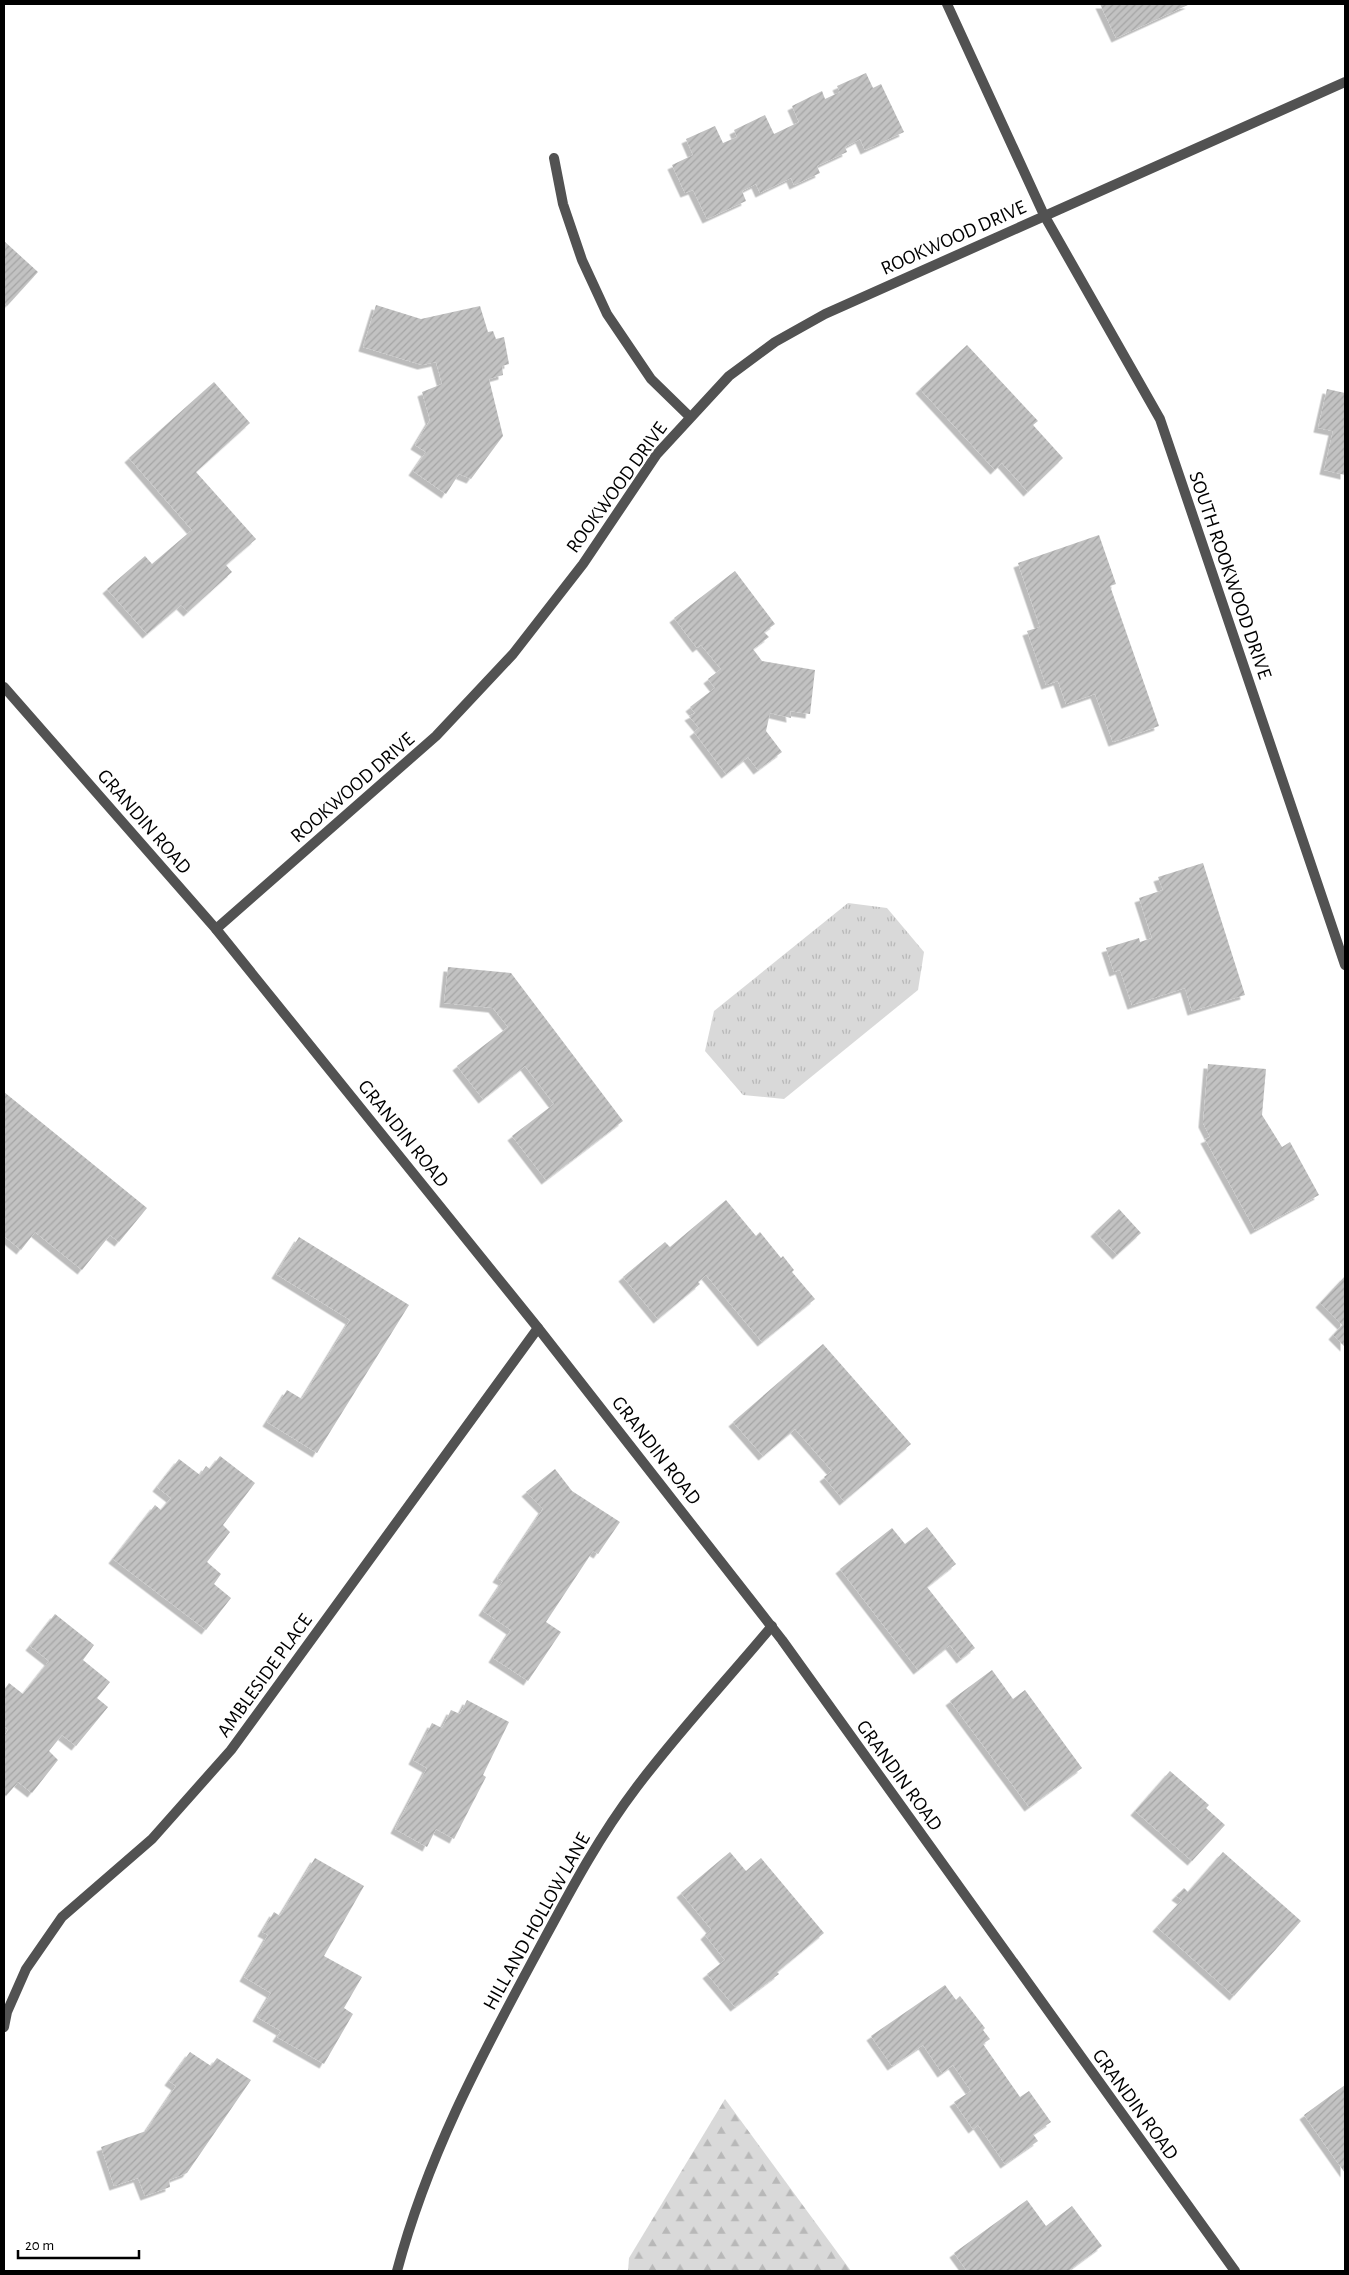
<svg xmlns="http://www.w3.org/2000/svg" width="1349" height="2275" viewBox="0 0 1349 2275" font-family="'Alegreya Sans',sans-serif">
	<defs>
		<pattern id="forest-firs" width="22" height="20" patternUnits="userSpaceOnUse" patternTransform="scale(1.25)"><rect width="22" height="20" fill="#d9d9d9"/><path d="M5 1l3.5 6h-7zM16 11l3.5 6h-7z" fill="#b8b8b8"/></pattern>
		<pattern id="park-tufts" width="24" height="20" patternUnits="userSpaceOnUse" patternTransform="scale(1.25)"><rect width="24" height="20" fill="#d9d9d9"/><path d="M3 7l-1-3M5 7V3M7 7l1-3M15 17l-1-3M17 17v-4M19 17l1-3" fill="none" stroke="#b8b8b8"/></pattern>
		<pattern id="building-hatch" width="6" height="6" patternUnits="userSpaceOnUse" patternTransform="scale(1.25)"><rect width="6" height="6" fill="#c2c2c2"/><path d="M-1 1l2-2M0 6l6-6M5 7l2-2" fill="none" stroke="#a5a5a5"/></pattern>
		<filter id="shadow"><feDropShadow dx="-4.5" dy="4.5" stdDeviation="0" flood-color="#0004"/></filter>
	</defs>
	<rect width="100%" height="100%" fill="#fff"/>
	<path fill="url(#forest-firs)" d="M725,2099L851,2271H628L629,2258Z"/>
	<path fill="url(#park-tufts)" d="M848,903L887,908L924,952L918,990L784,1099L743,1095L705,1051L714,1011Z"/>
	<path fill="url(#building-hatch)" filter="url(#shadow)" d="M1100,4H1190L1116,38Z
		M866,73L873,88L881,84L904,132L865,150L860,139L845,147L847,152L817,166L820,173L794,185L791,178L760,193L756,184L742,191L746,201L707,219L693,190L685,193L672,165L693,155L686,139L715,126L723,143L737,137L734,130L765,115L774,134L799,122L792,106L822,91L825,99L840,92L837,86Z
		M4,241L38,272L7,306L4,303Z
		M376,305L421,319L480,306L488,332L493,331L496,339L504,337L509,364L502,366L503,375L489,379L503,436L471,479L459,474L446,494L413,471L426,452L415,445L430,420L422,392L442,384L436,362L422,365L363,347Z
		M967,345L1038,421L1033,425L1063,458L1028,492L1002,463L995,470L920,389Z
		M214,382L250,423L196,472L256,539L226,565L232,572L188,612L181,605L147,634L107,589L145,556L152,564L192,530L129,458Z
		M1327,389L1345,393V475L1324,470L1333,431L1318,428Z
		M1099,535L1116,584L1110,586L1159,726L1113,742L1095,694L1066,704L1058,681L1046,685L1027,631L1040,627L1018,563Z
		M735,571L775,624L764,632L769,637L753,649L762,661L815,670L810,714L790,711L791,718L770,713L766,731L782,752L758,770L748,757L726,774L694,732L699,728L689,716L695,713L690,707L715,688L708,679L721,669L701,645L697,648L674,618Z
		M1203,863L1245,995L1192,1011L1185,988L1132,1005L1120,970L1114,972L1106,948L1139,938L1140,942L1152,938L1139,898L1163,890L1158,877Z
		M448,967L511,973L623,1121L546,1180L512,1136L554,1104L525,1066L483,1099L457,1066L508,1027L493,1008L444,1003Z
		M1208,1064L1266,1069L1262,1115L1282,1147L1290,1142L1319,1195L1255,1230L1205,1139L1210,1137L1203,1123Z
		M4,1092L147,1208L119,1242L110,1235L82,1270L35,1232L21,1250L4,1236Z
		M726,1200L756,1236L760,1232L781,1258L783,1256L794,1270L792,1272L815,1299L762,1342L706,1275L698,1282L700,1284L658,1319L623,1277L665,1242L670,1247Z
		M1119,1209L1141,1233L1117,1255L1095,1232Z
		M299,1237L409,1305L317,1453L267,1422L287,1390L302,1399L350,1320L276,1274Z
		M1345,1276V1347L1333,1335L1342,1325L1320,1303Z
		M823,1344L911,1444L844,1501L824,1477L832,1471L795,1429L763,1456L733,1422Z
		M220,1456L255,1483L223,1525L230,1532L207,1562L221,1574L214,1584L231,1598L206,1630L113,1559L155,1505L161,1510L171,1498L157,1487L179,1459L200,1475L206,1466L210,1469Z
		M555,1469L572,1491L620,1522L598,1554L593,1551L546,1622L561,1632L528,1681L493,1658L511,1630L483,1611L503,1581L497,1578L543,1509L526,1492Z
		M927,1527L956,1564L927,1587L975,1648L961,1659L950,1645L918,1670L840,1569L892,1528L905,1544Z
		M55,1614L94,1645L83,1660L110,1682L97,1698L108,1707L76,1746L62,1735L49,1751L58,1760L32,1793L18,1782L6,1796L4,1794V1736L8,1730L4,1726V1690L9,1683L23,1694L49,1661L30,1646Z
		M992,1670L1013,1699L1025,1690L1082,1768L1029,1807L950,1701Z
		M467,1700L509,1722L483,1775L486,1777L454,1839L436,1829L427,1847L395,1829L427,1768L413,1760L432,1723L442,1728L451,1710L460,1714Z
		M1170,1771L1209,1805L1206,1808L1225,1825L1192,1861L1135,1811Z
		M730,1852L746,1871L761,1858L824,1933L777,1972L779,1974L735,2007L707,1974L725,1960L705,1935L711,1929L681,1893Z
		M1223,1852L1301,1921L1234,1996L1157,1927L1182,1900L1176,1896L1184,1888L1188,1892Z
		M315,1858L364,1886L324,1956L362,1977L344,2008L353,2014L324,2064L277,2037L281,2031L257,2017L271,1993L244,1977L268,1935L262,1932L274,1912L280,1916Z
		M945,1985L956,2000L960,1996L985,2028L983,2030L990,2039L983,2044L1020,2097L1029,2091L1051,2122L1033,2134L1038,2141L1005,2164L978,2125L973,2129L954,2102L971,2091L953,2065L942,2073L923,2045L892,2066L871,2036Z
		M190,2052L211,2066L217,2058L251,2080L187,2173L169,2180L170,2187L145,2196L138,2178L114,2186L101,2147L146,2131L176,2086L169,2081Z
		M1345,2085V2173L1304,2115Z
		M1027,2200L1046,2226L1072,2206L1102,2246L1068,2271H967L954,2253Z"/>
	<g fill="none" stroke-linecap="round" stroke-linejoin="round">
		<path stroke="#525252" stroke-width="10" d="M947,4L1044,215L1160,419L1345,965
			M554,158L563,204L582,260L607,314L651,379L690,417
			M216,929L436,736L513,654L583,564L657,454L729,376L775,342L825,314L1345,82
			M4,2027L7,2012L26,1969L62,1917L152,1839L231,1750L538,1328
			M397,2271C427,2158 478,2062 533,1960C565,1901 595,1842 636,1788C678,1732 727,1680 772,1626"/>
		<path stroke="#525252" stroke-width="10" d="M4,687L216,929L538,1328L782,1640L1235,2271"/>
	</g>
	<g text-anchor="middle" stroke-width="4.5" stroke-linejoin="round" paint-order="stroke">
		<g font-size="20" fill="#000" stroke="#fff">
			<text transform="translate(953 237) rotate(-24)" y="7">ROOKWOOD DRIVE</text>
			<text transform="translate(616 487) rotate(-54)" y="7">ROOKWOOD DRIVE</text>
			<text transform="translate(1231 575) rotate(71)" y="7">SOUTH ROOKWOOD DRIVE</text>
			<text transform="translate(352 787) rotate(-41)" y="7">ROOKWOOD DRIVE</text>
			<text transform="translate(145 821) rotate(49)" y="7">GRANDIN ROAD</text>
			<text transform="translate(404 1133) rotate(51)" y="7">GRANDIN ROAD</text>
			<text transform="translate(657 1450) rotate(52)" y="7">GRANDIN ROAD</text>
			<text transform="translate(264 1675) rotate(-54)" y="7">AMBLESIDE PLACE</text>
			<text transform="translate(900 1775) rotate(54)" y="7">GRANDIN ROAD</text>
			<text transform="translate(536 1921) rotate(-61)" y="7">HILL AND HOLLOW LANE</text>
			<text transform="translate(1136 2104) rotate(54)" y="7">GRANDIN ROAD</text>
		</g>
	</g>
	<rect width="1349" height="2275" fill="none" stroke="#000000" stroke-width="10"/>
	<path d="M18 2250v8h121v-8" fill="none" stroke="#000000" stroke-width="2.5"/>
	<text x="25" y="2250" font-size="15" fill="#000000" stroke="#ffffff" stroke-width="4" paint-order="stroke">20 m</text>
</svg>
